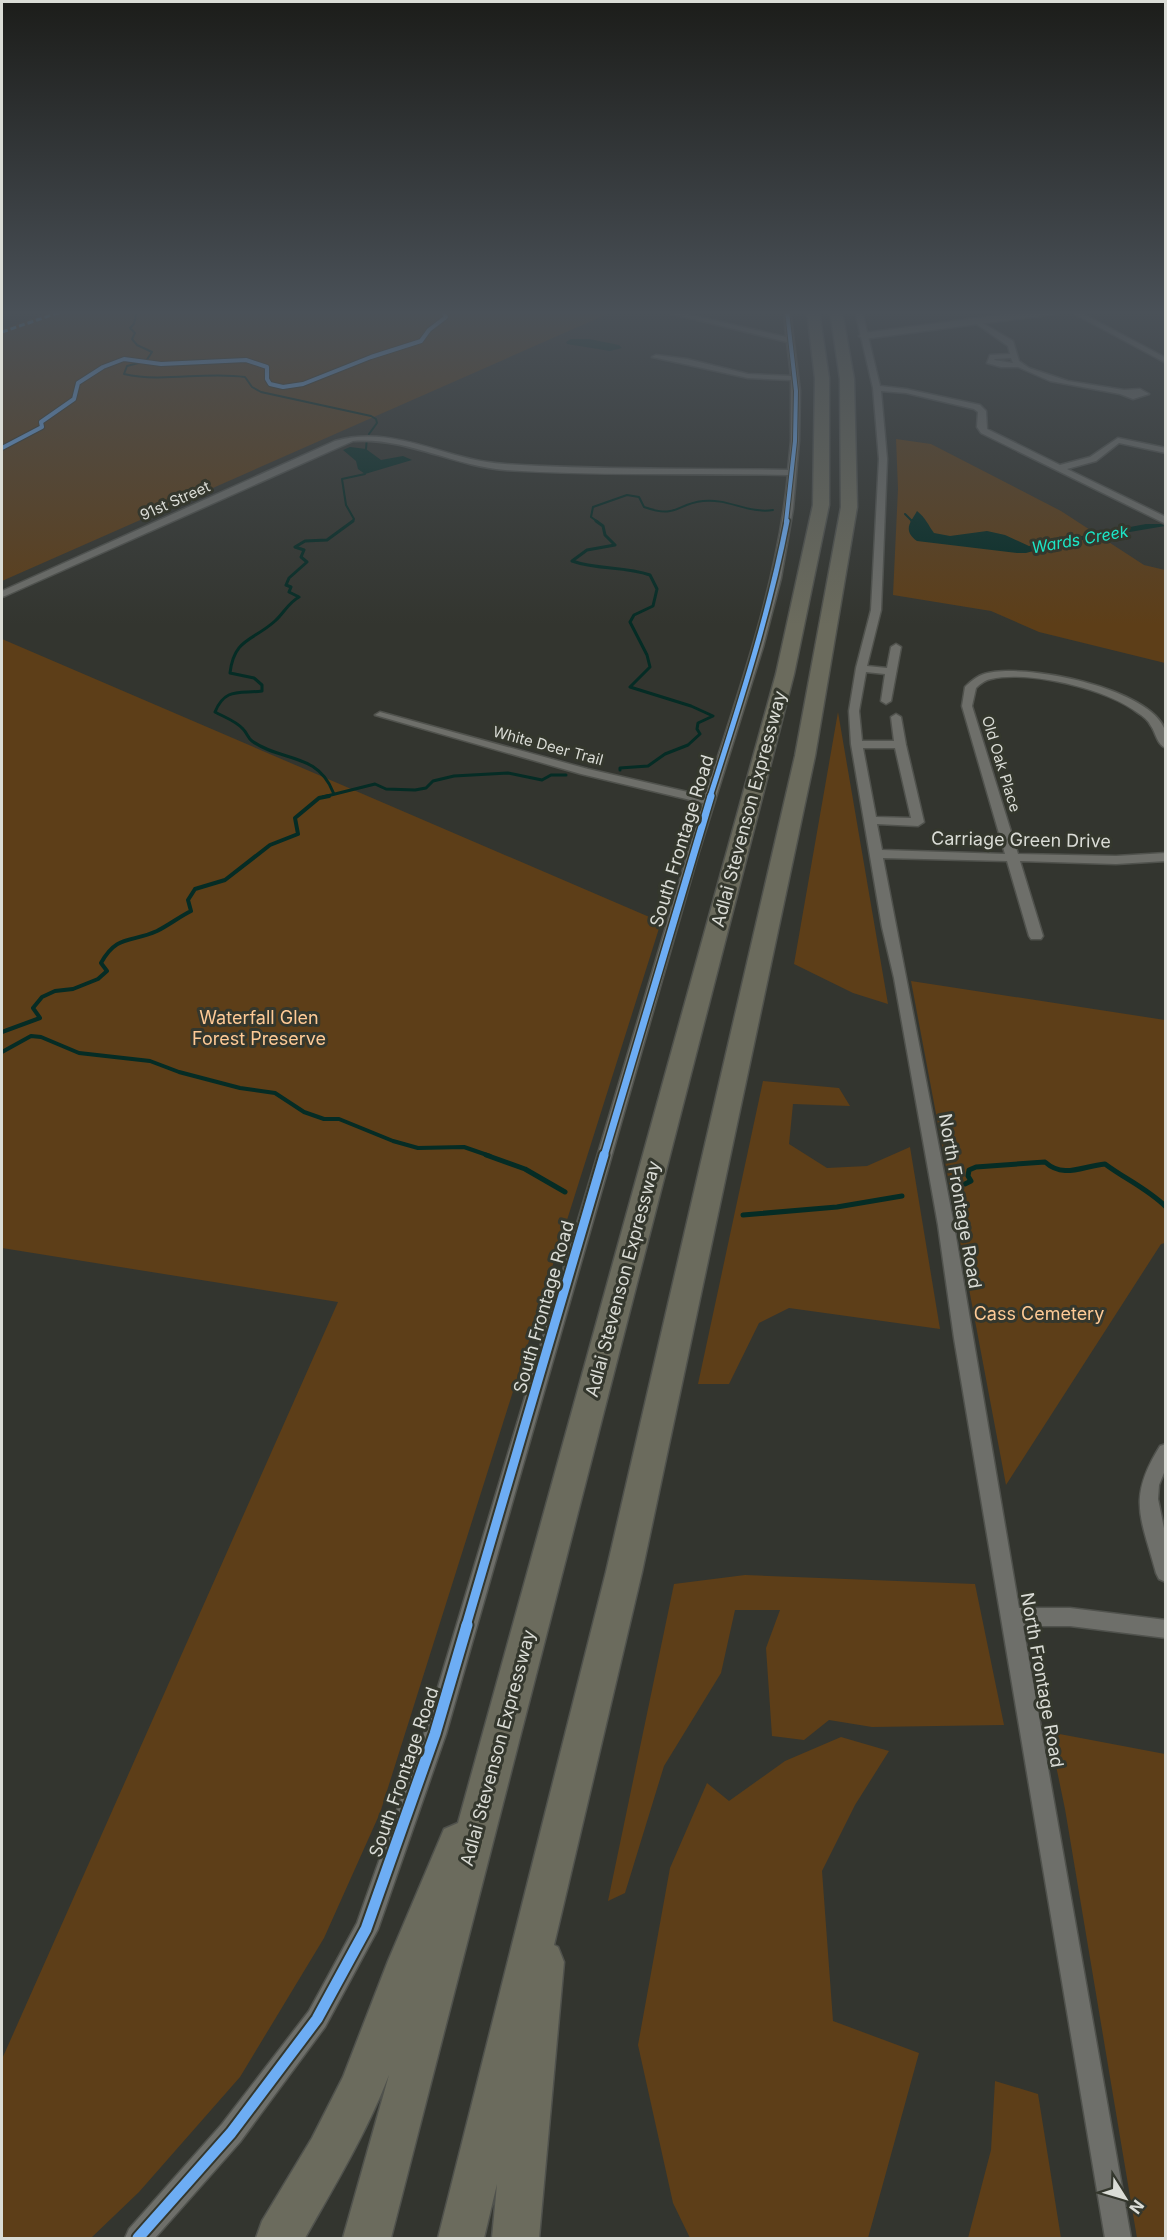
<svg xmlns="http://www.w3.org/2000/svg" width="1167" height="2240" viewBox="0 0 1167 2240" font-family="Inter,sans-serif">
	<rect width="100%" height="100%" fill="#33352f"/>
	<path fill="#5d3e18" d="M54,311H614L2,581V329Z
		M896,439L931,444L1061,511L1144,565L1165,570V663L1039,632L991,611L893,595L898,489Z
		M2,639L661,922L380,1813L324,1938L240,2077L139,2192L91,2238H2V2059L338,1302L2,1248Z
		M838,712L888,1004L853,993L794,964Z
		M911,981L1165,1020V1243L1161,1244L1006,1485Z
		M763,1081L839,1088L850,1106L793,1104L789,1144L827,1168L867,1166L910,1147L940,1329L789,1308L759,1323L729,1384H698Z
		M745,1575L975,1584L1004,1725L872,1727L829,1720L804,1740L772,1736L766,1648L780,1610H735L721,1673L664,1766L625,1893L608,1901L674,1584Z
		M1049,1732L1165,1754V2238H1137L1065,1809Z
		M841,1737L889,1751L855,1805L822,1871L833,2021L919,2053L868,2238H690L673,2203L638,2045L670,1868L707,1783L729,1801L785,1761Z
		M995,2081L1038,2094L1061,2238H968L991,2150Z"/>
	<path fill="#052c25" d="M571,339H589L619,345L622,348L610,351L567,344L566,342Z
		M350,447L366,449L381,460L403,456L412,460L365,474L358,469L356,461L343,450Z
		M917,511C926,518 928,525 934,533L950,536L987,531L1005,535L1029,546L1146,524H1161L1165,526L1059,544L1026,553H1017L917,541C902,530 911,522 917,511Z"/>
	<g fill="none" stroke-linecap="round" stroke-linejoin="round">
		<path stroke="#052c25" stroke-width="2" d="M137,311L134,324L130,328L135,333L132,339L137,345L152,352L146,361L127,366L124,374C164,383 204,371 245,377L252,387L261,392L371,416L376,419L377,423L369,434
			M366,449L367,437
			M905,514L913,522
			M352,522L354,519L346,505L342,479L365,474
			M598,522L591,517L593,507L627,495L639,497L644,507C678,519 675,504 703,501C727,498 749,514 773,510"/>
		<path stroke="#052c25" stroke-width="3" d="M596,521L603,526L605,535L615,545L587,550L572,561C597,570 624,566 650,575L657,589L653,606L634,615L630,622L647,655L650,667L630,687L691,706L713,716L698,723L697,729L700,734L688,745L665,754L648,766L620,768V770
			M912,521L915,524
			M333,792C317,752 281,762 252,741C248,738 247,733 243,729C236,721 224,717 215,712C225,687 240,694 262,691V685L254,678L230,673C234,638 253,641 275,621C284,613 288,603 299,597L289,592L291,587L286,585L289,578L307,562L301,557L304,550L295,547L305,541L327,540L353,521
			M323,797L375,784L386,789L415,790L426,788L433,781L454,776L508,773L542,780L551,775H566"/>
		<path stroke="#052c25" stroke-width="4" d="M2,1032L40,1018L33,1008L42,997L55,991L73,989L98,979L107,971L101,963C117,934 131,943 157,931C169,925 179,917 191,911L188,900L195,889L225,880L270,845L298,834L295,818L319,798L329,796
			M2,1052L31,1036L41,1037L79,1053L150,1061L179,1072L240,1088L275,1093L304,1112L324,1119H339L393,1141L418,1148L464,1147L490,1156"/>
		<path stroke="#052c25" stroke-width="5" d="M486,1155L525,1169L565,1192
			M965,1184L971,1181L968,1176L969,1170L976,1167L1045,1162C1064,1179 1082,1166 1105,1164C1125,1179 1148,1189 1166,1207
			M743,1215L837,1207L902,1196"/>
		<g stroke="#50524d" stroke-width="3">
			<path id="street" d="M661,311H674L786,337L784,311H790L800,391L799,441L793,509L781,578L763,647L697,858L446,1734L378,1929L325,2027L240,2142L155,2238H125L129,2229L222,2124L309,2011L357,1923L424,1734L703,803L581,774L375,715L380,712L588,769L705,796C739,691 777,586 788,475C694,473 598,476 505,470C453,466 405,437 353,441L5,596L2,597V591L335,441C395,424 446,461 505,464C599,470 694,468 788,470L791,441V380L748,378L652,357L656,355L687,359L748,374L791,376L787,342Z
				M855,311H862L880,386L906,389L980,405L986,411L987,429L1060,465L1090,457L1118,438L1166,448V453L1119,443L1096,461L1067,469L1166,517V524L981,433L977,427L978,412L974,409L906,393L881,391L887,459L881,610L867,666L887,668L891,647L896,644L901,647L891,701L886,704L881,701L885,674L866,672L859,711L862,741H894L891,717L896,714L901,717L906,745L924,822L918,826L877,824L882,850L1005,854L962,706L965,687C970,682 977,676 984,674C1022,662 1151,688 1165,730C1167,735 1166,743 1166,748C1157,745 1156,733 1151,726C1148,720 1143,716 1138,713C1107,689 1029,670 991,679C985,680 980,684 976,688L972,706L1018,854L1116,856L1166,853V861L1116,864L1020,861L1043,936L1041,939H1031L1029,936L1007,861L883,858L954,1225L1019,1608H1070L1166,1620V1638L1070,1626H1023L1131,2238H1105L954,1338L938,1225L894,978L882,927L851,744L849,711L856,668L871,610L879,459L873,388ZM863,748H895L911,818L876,817Z
				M1069,311H1078L1166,358V363Z
				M975,321H979L1013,341L1019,361L1029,368L1068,381L1124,390L1140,389L1149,394L1133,399L1120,394L1050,381L1018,367H1001L987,363L990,355L1010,354L1008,346L975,323ZM1011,358L1013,363L994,360L995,359Z
				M1166,1444V1468L1159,1485L1158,1499L1166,1538V1582L1159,1579L1156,1573C1141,1517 1127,1499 1160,1446Z"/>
		</g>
		<g stroke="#50524d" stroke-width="3">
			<path id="secondary" d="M1030,311H1060L1055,314L864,339L859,336L864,333Z"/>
		</g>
		<g stroke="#50524d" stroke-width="3">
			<path id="highway" d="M807,311H819L829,378V505L794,674L391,2238H343L389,2075C367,2132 335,2185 305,2238H256L262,2221L312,2138L343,2077L388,1961L444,1829L458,1823L776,674L813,505L815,378Z
				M830,311H842L854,379L857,507L815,756L642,1572L554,1945L558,1947L564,1962L539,2238H492L497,2184L484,2238H438L606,1572L795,756L841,507L840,379Z"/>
		</g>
		<use href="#street" fill="#6e6f6a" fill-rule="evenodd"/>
		<use href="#secondary" fill="#6f7068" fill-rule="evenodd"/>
		<use href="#highway" fill="#6b6b5d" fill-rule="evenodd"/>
		<path stroke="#46acf6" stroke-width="3" stroke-dasharray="6 3" stroke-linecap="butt" d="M2,332L63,311"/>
		<g stroke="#34372d" stroke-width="6">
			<path id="cycleway-far4" d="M2,448L42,427L41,422L74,399L78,383L103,367L124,359L161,364L246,360L267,367V379L270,384L283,387L303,384L371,357L421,341L429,330L446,317L443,311
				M786,522L795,441L796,391L787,311"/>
		</g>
		<g stroke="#34372d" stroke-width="8">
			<path id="cycleway-far3" d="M710,797C739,706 769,615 787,521"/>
		</g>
		<g stroke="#34372d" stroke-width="10">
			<path id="cycleway-far2" d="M604,1156L711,796"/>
		</g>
		<g stroke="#34372d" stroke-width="13">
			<path id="cycleway-far1" d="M466,1626L604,1155"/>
		</g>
		<g stroke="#34372d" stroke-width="15">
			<path id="cycleway" d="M138,2238L231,2133L317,2019L366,1929L435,1734L467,1625"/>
		</g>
		<use href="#cycleway-far4" stroke="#6dadf4" stroke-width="4"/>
		<use href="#cycleway-far3" stroke="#6dadf4" stroke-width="5"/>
		<use href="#cycleway-far2" stroke="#6dadf4" stroke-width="7"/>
		<use href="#cycleway-far1" stroke="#6dadf4" stroke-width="9"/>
		<use href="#cycleway" stroke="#6dadf4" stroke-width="11"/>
	</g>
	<linearGradient id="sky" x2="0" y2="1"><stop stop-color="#1c1d1a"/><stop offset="0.5" stop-color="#4a5158"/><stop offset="1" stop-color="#4a5158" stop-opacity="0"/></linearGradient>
	<rect width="1167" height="625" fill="url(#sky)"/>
	<g text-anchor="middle" stroke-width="6" stroke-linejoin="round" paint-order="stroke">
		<g font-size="15" fill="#dadcd6" stroke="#34372d">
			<text transform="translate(175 501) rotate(-24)" y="5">91st Street</text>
			<text transform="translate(548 746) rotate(15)" y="5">White Deer Trail</text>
			<text transform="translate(1001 764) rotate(73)" y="5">Old Oak Place</text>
		</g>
		<g font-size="16" font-style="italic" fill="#1ce5c6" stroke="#34372d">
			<text transform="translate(1080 539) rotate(-10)" y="6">Wards Creek</text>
		</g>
		<g font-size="18" fill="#dadcd6" stroke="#34372d">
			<text transform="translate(749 809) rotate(-75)" y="6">Adlai Stevenson Expressway</text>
			<text transform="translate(1021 840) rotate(1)" y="6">Carriage Green Drive</text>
			<text transform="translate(682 841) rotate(-73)" y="6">South Frontage Road</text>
			<text transform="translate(960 1201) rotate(80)" y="6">North Frontage Road</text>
			<text transform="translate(623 1279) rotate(-75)" y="6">Adlai Stevenson Expressway</text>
			<text transform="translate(544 1307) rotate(-74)" y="6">South Frontage Road</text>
			<text transform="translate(1042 1680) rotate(80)" y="6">North Frontage Road</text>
			<text transform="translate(498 1748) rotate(-75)" y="6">Adlai Stevenson Expressway</text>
			<text transform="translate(404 1772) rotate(-71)" y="6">South Frontage Road</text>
		</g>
		<g font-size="18" fill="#feca96" stroke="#34372d">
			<text x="259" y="1024">Waterfall Glen<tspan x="259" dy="21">Forest Preserve</tspan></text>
			<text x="1039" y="1320">Cass Cemetery</text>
		</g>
	</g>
	<rect width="1167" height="2240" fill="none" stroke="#dadcd6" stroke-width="6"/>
	<g transform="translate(1125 2198) rotate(127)" stroke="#34372d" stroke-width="4.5" paint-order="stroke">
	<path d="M0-4.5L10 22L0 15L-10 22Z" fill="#dadcd6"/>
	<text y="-9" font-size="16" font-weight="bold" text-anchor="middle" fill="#dadcd6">N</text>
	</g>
</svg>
